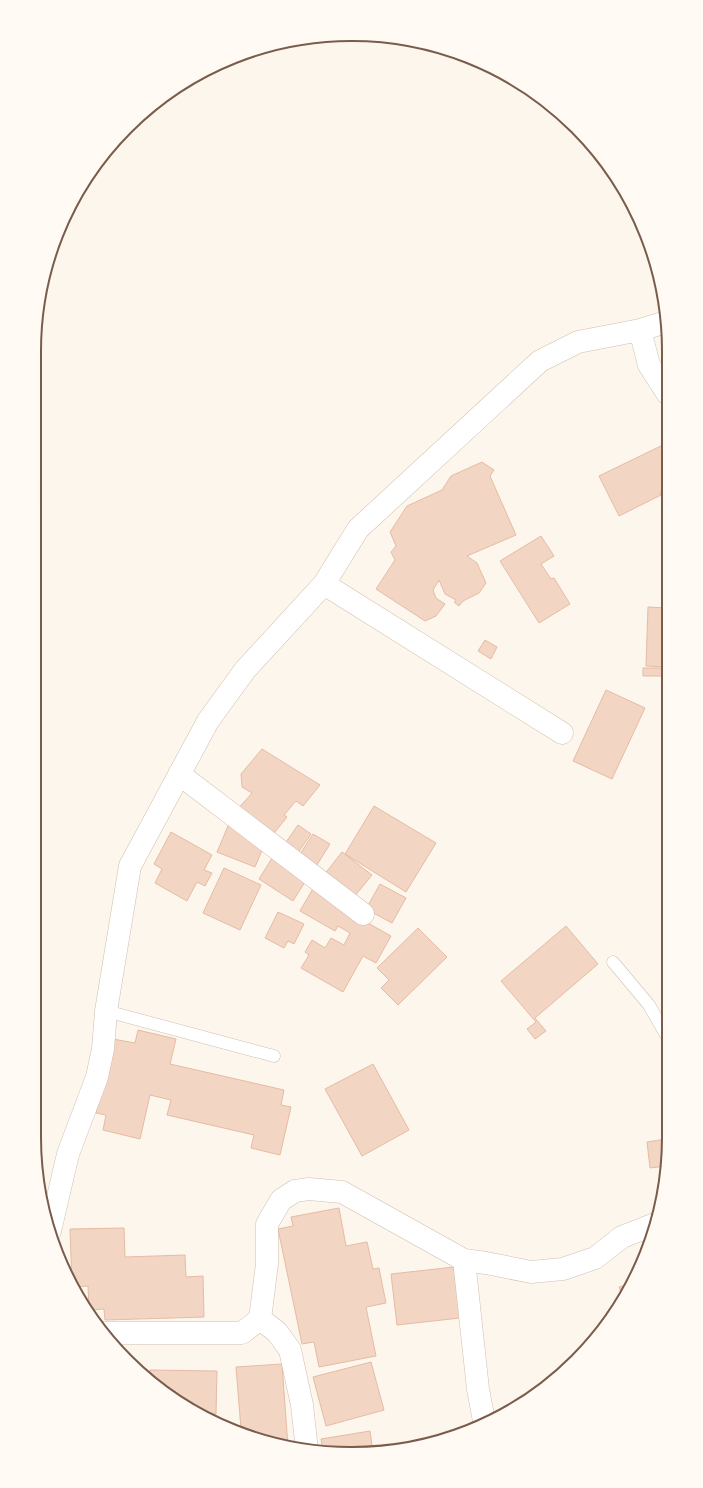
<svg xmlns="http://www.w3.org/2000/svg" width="703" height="1488" viewBox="0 0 703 1488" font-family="'Golos Text',sans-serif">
	<rect width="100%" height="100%" fill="#fdf6ec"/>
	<path fill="#f3d5c3" stroke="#e6bba3" d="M667,443V488L660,492L661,495L619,516L599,476Z
		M482,462L494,470L490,476L516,535L467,556L477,563L486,583L479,593L463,601L459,606L454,602L456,600L445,594L439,580L433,590L436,598L445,604L436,616L425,621L376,589L395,560L391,552L396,546L390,532L407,506L442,490L451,476Z
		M541,536L554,556L541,564L551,579L554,578L570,604L539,623L500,561Z
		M648,607L667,608V667L646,666Z
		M485,640L497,647L491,659L478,651Z
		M643,668H667V676H643Z
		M606,690L645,708L612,779L573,761Z
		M262,749L320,785L303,806L296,801L284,815L287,817L271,837L237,810L252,793L242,787L241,774Z
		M374,806L436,843L406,892L345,854Z
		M298,825L311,834L297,854L284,845Z
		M228,826L266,841L255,867L217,852Z
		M171,832L212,855L204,870L212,873L205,886L197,882L187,901L155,883L162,869L154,864Z
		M313,834L330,844L315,868L298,857Z
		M342,852L372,875L354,897L324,875Z
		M274,855L308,877L293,901L259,879Z
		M224,868L261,885L240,930L203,913Z
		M380,884L406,898L392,923L366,909Z
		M315,885L327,900L391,936L376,963L363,956L343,992L301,968L309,955L305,952L312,940L325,948L331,938L344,945L350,933L338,926L335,931L300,911Z
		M278,912L304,924L294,944L288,941L284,948L265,938Z
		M566,926L598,964L535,1018L546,1031L535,1039L527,1029L536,1022L501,981Z
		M418,928L447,957L398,1005L381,988L389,980L377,968Z
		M138,1030L176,1039L170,1064L284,1090L281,1105L291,1107L280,1155L251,1148L254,1135L167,1115L171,1100L150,1095L140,1139L103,1130L106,1115L96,1113L113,1039L135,1043Z
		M373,1064L409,1130L362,1156L325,1089Z
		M666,1139L668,1152L666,1166L650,1168L647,1142Z
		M339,1208L346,1246L367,1242L373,1269L379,1268L386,1303L366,1307L376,1356L319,1367L314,1342L302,1344L278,1229L293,1226L291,1217Z
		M124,1228L125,1257L185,1255L186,1277L203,1276L204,1317L105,1320L104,1309L89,1310L88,1286L73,1287L72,1284L70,1229Z
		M454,1267L460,1318L397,1325L391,1274Z
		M629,1284L622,1295L619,1287Z
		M371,1362L384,1410L326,1426L313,1377Z
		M282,1364L288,1447L241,1429L236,1367Z
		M150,1370L217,1371L216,1414H199L193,1412L150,1376Z
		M370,1431L373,1452L351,1454L323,1451L321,1439Z"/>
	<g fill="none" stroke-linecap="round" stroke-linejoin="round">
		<g stroke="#d1beb0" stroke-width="13">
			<path id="lane" d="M613,962L649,1005L669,1040
				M106,1011L274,1056"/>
		</g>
		<g stroke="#d1beb0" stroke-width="23">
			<path id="street" d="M640,330L649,365L667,393
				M324,584L562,733
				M179,774L363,914
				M50,1231L68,1154L97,1077L103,1049L106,1011L130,866L208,721L245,670L324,584L358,529L540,361L578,342L640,330L666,322
				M464,1260L478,1389L484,1421
				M260,1319L277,1332L290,1350L302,1405L307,1450
				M103,1333H242L260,1319L267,1264V1224L281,1200L295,1191L309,1189L342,1192L464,1260L486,1263L531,1272L563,1269L595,1258L622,1237L655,1224"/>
		</g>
		<use href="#lane" stroke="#fff" stroke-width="12"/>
		<use href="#street" stroke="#fff" stroke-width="22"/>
	</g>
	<path d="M0 0H703V1488H0ZM351 41H352A310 310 0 0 1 662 351V1137A310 310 0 0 1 352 1447H351A310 310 0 0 1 41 1137V351A310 310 0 0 1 351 41Z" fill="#fffaf3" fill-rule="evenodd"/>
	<path fill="none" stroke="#7a5c4d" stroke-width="2" d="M351 41H352A310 310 0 0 1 662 351V1137A310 310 0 0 1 352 1447H351A310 310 0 0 1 41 1137V351A310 310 0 0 1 351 41Z"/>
</svg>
